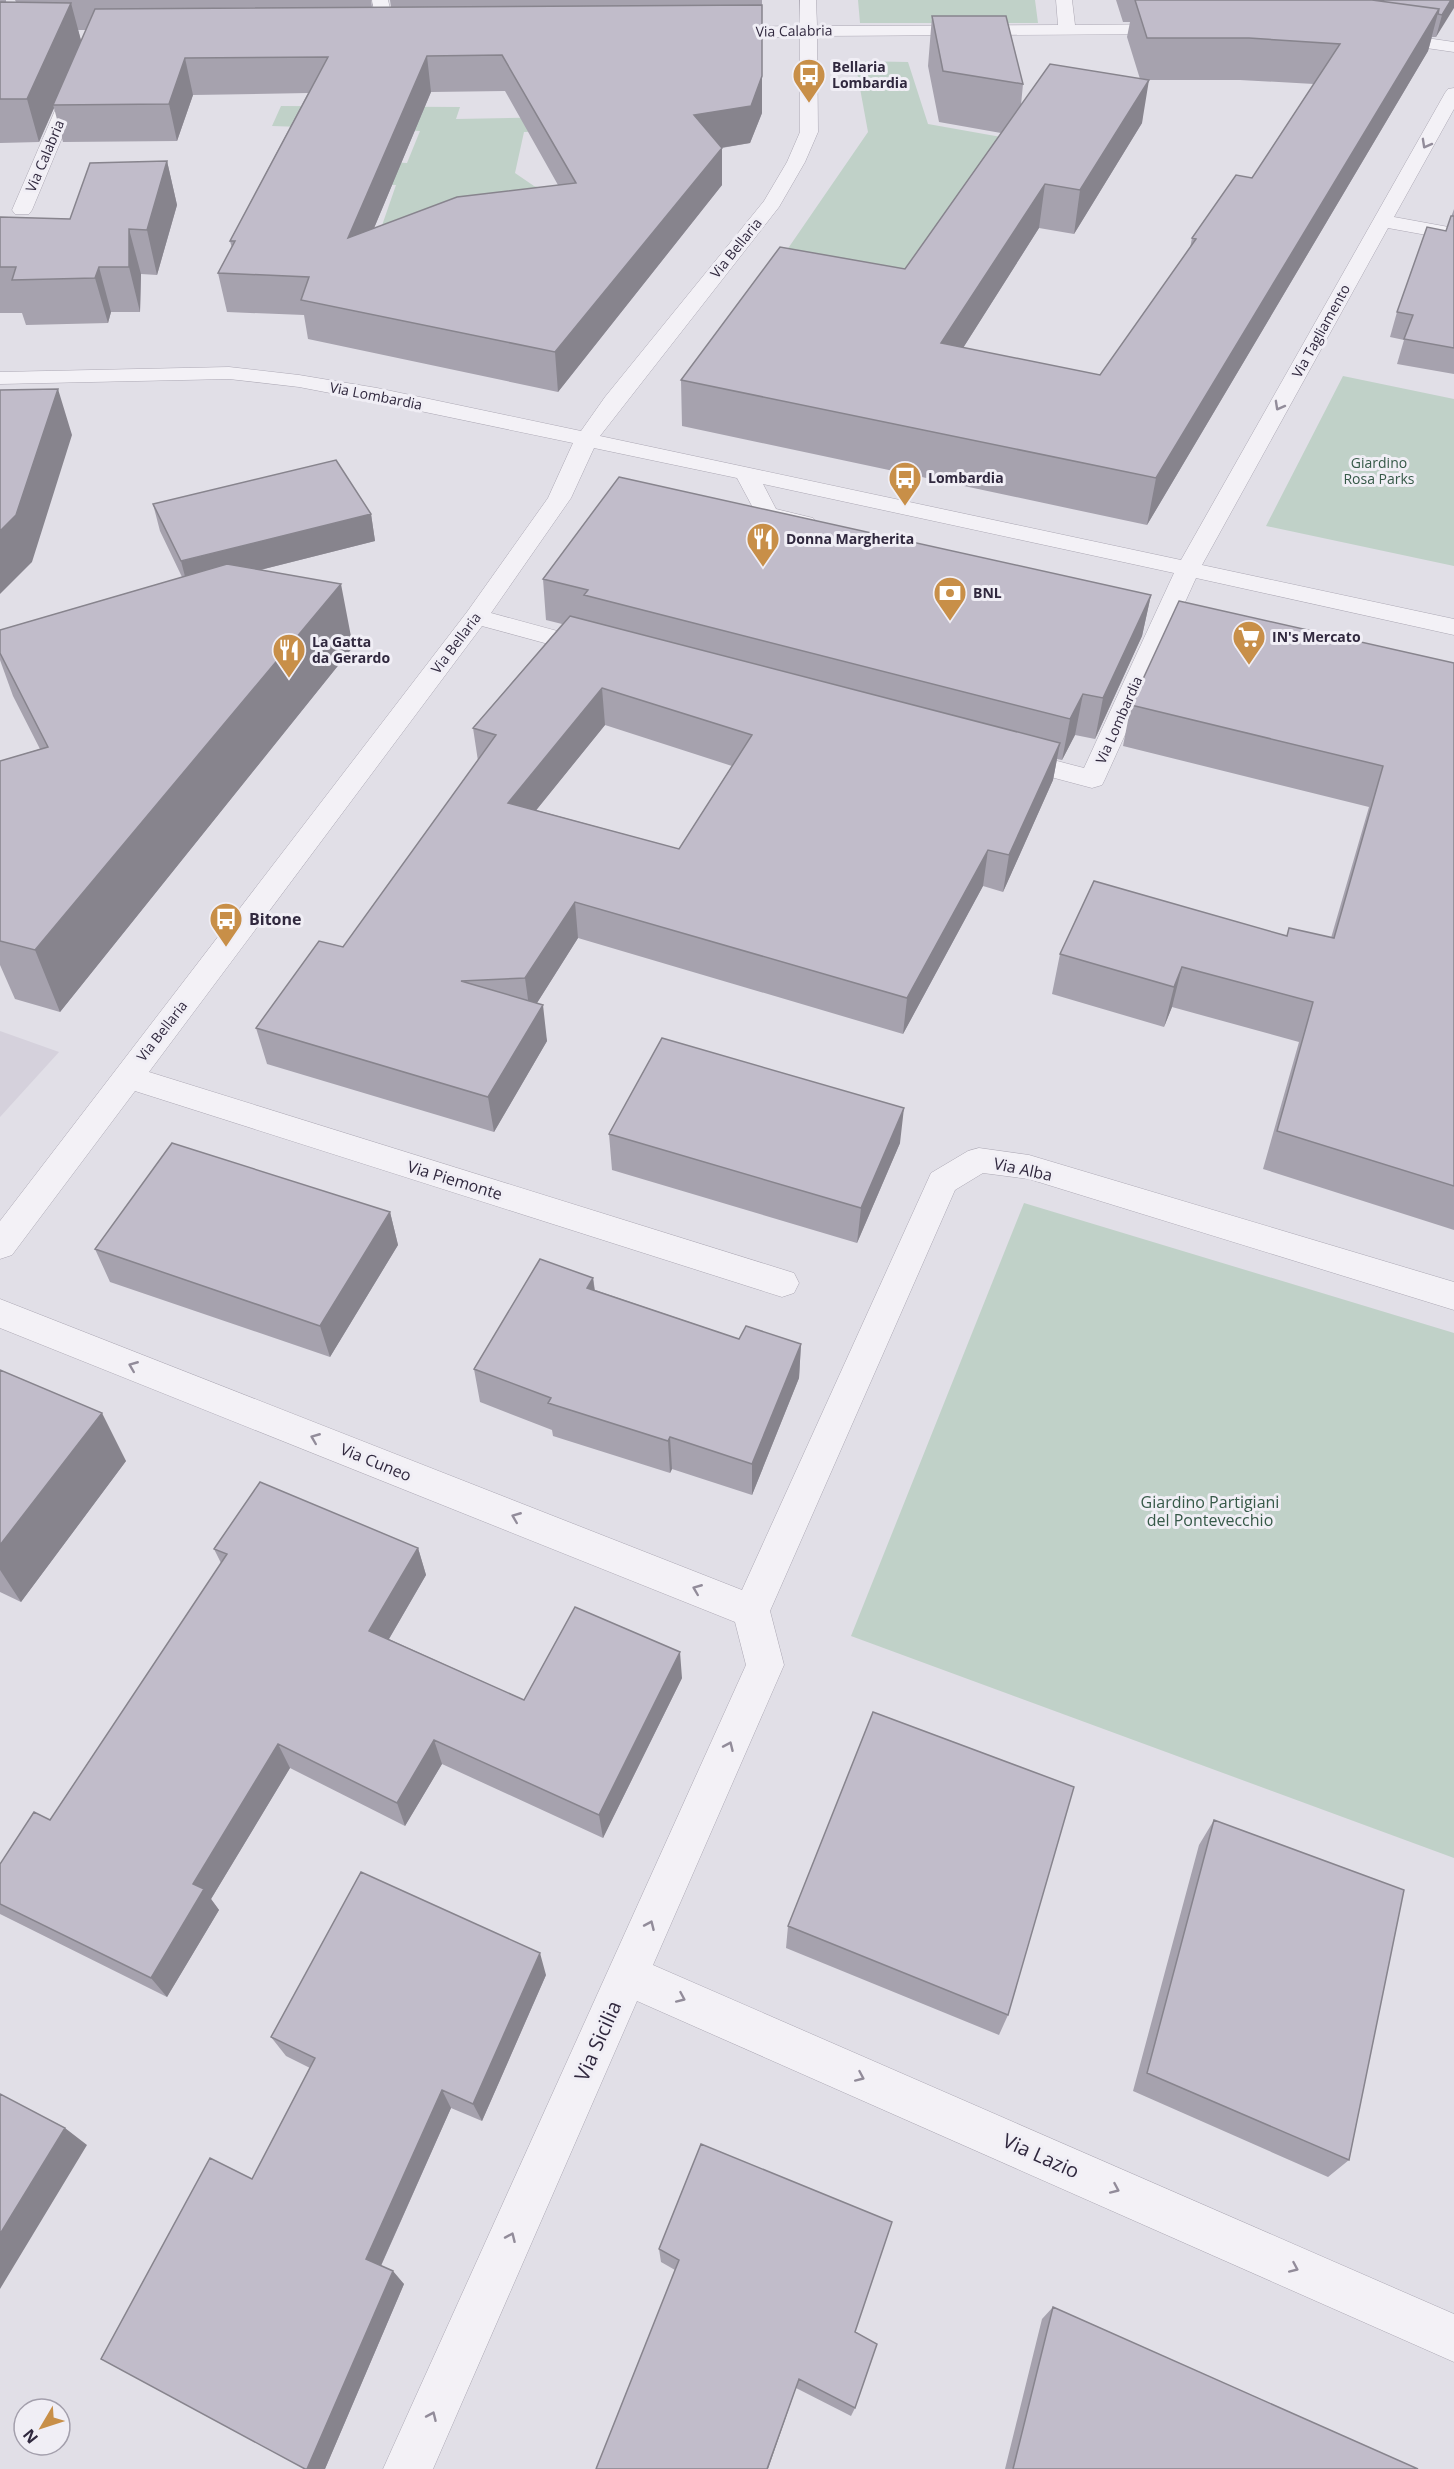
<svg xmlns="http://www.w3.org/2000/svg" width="1454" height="2469" viewBox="0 0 1454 2469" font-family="'Open Sans',sans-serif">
	<rect width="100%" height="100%" fill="#e1dfe7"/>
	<path fill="#d5d1dc" d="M0,1031L59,1052L0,1117Z"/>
	<path fill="#c0d1c8" d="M858,0H1035L1038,23H860Z
		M855,61L908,62L928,124L1023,141L883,303L767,279L868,132Z
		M281,106L460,107L456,119L683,115L607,130L524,132L515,173L534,186L546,189L361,286L396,185L374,184L384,162L407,163L420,131L272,126Z
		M1343,376L1454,399V566L1266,526Z
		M1024,1203L1454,1333V1858L851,1636Z"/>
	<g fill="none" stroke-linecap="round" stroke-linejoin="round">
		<g stroke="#aca8b4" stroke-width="1">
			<path id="minor" d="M372,0H388L397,37L394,41H382L379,37Z
				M800,0H816L817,26L1058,25L1056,0H1072L1075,25L1174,24L1180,25L1182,29L1180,33L1174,34L817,36L818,132L805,162L779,207L600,436L1181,560L1445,93L1448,89L1454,88V109L1394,217L1454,228V240L1388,228L1202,565L1454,619V635L1196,578L1105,779L1102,785L1092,788L1002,764L998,758L1002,752L1011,749L1084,768L1174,573L763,484L776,509L813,518L817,523L813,528L805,530L759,519L737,478L594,448L571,498L491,613L605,644L609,649L605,654L596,657L482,626L149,1072L794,1273L799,1283L794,1293L782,1297L135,1091L12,1255L0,1259V1221L467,612L548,498L573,443L377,402L299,387L229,379L0,384V372L229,367L299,375L377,388L581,431L605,397L764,201L787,162L800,132V37H719L713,36L711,32L713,28L719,27L800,26Z
				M1384,32L1454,42V52L1378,41L1375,37L1378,33Z
				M75,80L81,81L84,85L32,210L29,214H15L12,210L66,85L69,81Z
				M979,1148L1029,1155L1454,1282V1310L1029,1179L983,1173L955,1190L770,1611L784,1665L653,1965L1454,2314V2362L637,2001L433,2469H383L746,1665L735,1622L0,1328V1299L742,1590L931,1173L968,1151Z"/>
		</g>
		<use href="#minor" fill="#f3f1f6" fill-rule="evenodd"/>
	</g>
	<path fill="#a6a2ae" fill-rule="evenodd" d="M0,0H6V2H16L15,0H371L372,7H391L390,0H762V113L750,143L722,148V185L558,392L308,339L304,315L227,312L218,273L232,248L230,241L308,93L193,95L177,141L63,142L54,108L39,142L0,143ZM78,30H86L81,41ZM505,91L558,185L374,228L431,92Z
		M1116,0H1454L1436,37H1432L1428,51L1147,525L682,426L681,380L905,269L1001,133L939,122L928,66L932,16L1023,84L1021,105L1140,79L1127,37L1130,22H1123ZM1144,80H1240L1314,84L1252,178L1192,238L1190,248L1100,375L963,348L1039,228L1074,234L1142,123Z
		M167,161L177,205L157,275L141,274L140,312H111L108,323L26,325L22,313H0V217L70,219Z
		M1454,209V374L1397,364L1404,340L1390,337L1397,312L1446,231Z
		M153,504L371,514L375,541L260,570L353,647L60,1012L15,999L0,965V761L40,749L13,696L0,660V630L182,577L160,531Z
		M543,579L1151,595L1142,636L1095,739L1075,735L1062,760L1057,759L1053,780L1003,892L983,886L903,1034L578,938L537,1003L547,1041L494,1132L267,1064L256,1028L343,947L478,761L473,728L562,624L546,620ZM605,725L732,766L679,849L536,810Z
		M1454,663V1230L1263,1169L1299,1042L1172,1007L1164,1027L1052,994L1060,954L1287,936L1331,938L1369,807L1123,746L1131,705Z
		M609,1134L900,1143L857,1243L612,1170Z
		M390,1212L398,1245L330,1357L110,1282L95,1249Z
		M593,1278L595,1290L739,1339L801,1344L799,1378L752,1495L672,1469L670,1473L553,1436L552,1430L480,1402L474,1369Z
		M0,1370L126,1461L21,1602L0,1592Z
		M418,1548L426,1575L389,1639L524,1700L682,1678L603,1838L442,1764L405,1826L290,1768L211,1899L219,1910L167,1997L0,1914V1864L50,1820L221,1563L214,1549Z
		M1214,1820L1349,2160L1328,2177L1133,2091L1199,1845Z
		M788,1926L1008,2015L999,2035L786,1948Z
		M546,1975L482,2121L451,2108L381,2266L404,2284L325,2469H305L252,2179L310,2068L286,2056L271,2037Z
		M659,2249L855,2332V2408L851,2416L796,2388L675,2270L661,2262Z
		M1053,2307L1418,2469H1005L1042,2319Z"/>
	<path fill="#87848d" d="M1451,0H1454V8L1436,37L1442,15Z
		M71,3L82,44L53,105L54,108L39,142L27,99Z
		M1439,9L1428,51L1147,525L1156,478Z
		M427,56L431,92L354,276L348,238Z
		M185,58L193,95L177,141L169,104Z
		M762,76V113L750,143L695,152L694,115Z
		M1149,80L1142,123L1074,234L1080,190Z
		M722,148V185L558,392L555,352Z
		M167,161L177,205L157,275L147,230Z
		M1045,184L1039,228L937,389L941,343Z
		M129,229L141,274L140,312L129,267Z
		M99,267L111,312L108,323L95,278Z
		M58,389L72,435L32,562L0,594V531Z
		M371,514L375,541L188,588L181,561Z
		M341,584L353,647L60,1012L35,950Z
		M1151,595L1142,636L1095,739L1103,698Z
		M602,688L605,725L513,839L508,803Z
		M1083,694L1075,735L1062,760L1070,719Z
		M1060,743L1053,780L1003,892L1009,855Z
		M988,850L983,886L903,1034L907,998Z
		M575,902L578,938L530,1014L525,978Z
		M1182,967L1172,1007L1164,1027L1174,987Z
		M543,1005L547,1041L494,1132L488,1097Z
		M904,1108L900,1143L857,1243L861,1208Z
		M390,1212L398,1245L330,1357L320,1326Z
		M593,1278L597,1312L587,1288Z
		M801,1344L799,1378L752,1495V1464Z
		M102,1413L126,1461L21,1602L0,1570V1545Z
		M670,1437L672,1469L670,1473L668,1441Z
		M418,1548L426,1575L379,1656L369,1631Z
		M680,1652L682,1678L603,1838L599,1815Z
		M434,1740L442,1764L405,1826L397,1803Z
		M278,1744L290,1768L211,1899L219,1910L167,1997L151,1978L193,1884Z
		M540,1953L546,1975L482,2121L473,2104Z
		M442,2090L451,2108L378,2272L366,2259Z
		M65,2128L87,2145L0,2289V2234Z
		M393,2271L404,2284L325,2469H307Z
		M799,2379L768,2469H767Z"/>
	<path fill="#c1bcca" stroke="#87848d" stroke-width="1.5" fill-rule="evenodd" d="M1135,0H1372L1439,9L1156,478L681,380L780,247L905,269L1050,64L1149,80L1080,190L1045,184L941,343L1100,375L1196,239L1192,238L1236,175L1252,178L1340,44L1249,38H1147Z
		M1372,0H1451L1442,15L1438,14L1439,9Z
		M0,2L71,3L27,99H0Z
		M762,5V76L751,106L694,115L722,148L555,352L301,300L309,277L218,273L235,241H230L328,57L185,58L169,104L53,105L95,9ZM502,55L576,183L457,197L348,238L427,56Z
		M932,16H1006L1023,84L943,71Z
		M167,161L147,230L129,229V267H99L95,278L12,280L16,267H0V217L70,219L90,163Z
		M1451,216H1454V348L1404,339L1413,315L1397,312L1427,227L1446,231Z
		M58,389L16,515L0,531V390Z
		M336,460L371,514L181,561L153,504Z
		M619,477L1151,595L1103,698L1083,694L1070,719L584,595L588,590L543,579Z
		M227,564L341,584L35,950L0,941V761L48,747L0,653V630Z
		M1179,601L1454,663V1186L1277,1131L1313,1002L1182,967L1174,987L1060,954L1094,881L1287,936L1289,928L1334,938L1383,766L1131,705Z
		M570,616L1060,743L1009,855L988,850L907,998L575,902L525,978L461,981L543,1005L488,1097L256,1028L319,941L343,947L496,735L473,728ZM602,688L752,735L679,849L508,803Z
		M662,1038L904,1108L861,1208L609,1134Z
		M172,1143L390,1212L320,1326L95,1249Z
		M540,1259L593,1278L587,1288L739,1339L746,1326L801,1344L752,1464L670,1437L668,1441L548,1403L551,1398L474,1369Z
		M0,1370L102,1413L0,1545Z
		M260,1482L418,1548L369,1631L524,1700L575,1607L680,1652L599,1815L434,1740L397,1803L278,1744L193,1884L204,1889L151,1978L0,1904V1864L34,1812L50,1820L227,1554L214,1549Z
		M873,1712L1074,1787L1008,2015L788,1926Z
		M1214,1820L1404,1890L1349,2160L1147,2073Z
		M361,1872L540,1953L473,2104L442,2090L366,2259L393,2271L307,2469H305L101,2359L210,2158L252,2179L315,2058L271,2037Z
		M0,2094L65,2128L0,2234Z
		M701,2144L892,2222L855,2332L877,2344L855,2408L799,2379L767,2469H596L679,2260L659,2249Z
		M1053,2307L1418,2469H1013Z"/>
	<defs><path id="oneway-chevron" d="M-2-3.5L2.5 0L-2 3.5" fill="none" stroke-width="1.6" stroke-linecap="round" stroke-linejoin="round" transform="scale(1.5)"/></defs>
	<g stroke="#928c9a">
		<use href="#oneway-chevron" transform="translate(1426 144) rotate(119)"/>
		<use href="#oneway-chevron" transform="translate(1279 406) rotate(119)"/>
		<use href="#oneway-chevron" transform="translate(133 1366) rotate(-158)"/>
		<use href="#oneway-chevron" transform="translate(315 1438) rotate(-158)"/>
		<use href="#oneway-chevron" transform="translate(516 1517) rotate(-158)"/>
		<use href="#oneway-chevron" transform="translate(697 1589) rotate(-158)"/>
		<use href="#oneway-chevron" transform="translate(729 1746) rotate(-66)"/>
		<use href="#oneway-chevron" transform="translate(650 1925) rotate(-66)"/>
		<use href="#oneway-chevron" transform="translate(681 1998) rotate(24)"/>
		<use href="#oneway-chevron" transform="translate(860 2077) rotate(24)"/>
		<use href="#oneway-chevron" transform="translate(1115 2189) rotate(24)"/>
		<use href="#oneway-chevron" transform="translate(511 2237) rotate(-66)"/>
		<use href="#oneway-chevron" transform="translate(1294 2268) rotate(24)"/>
		<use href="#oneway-chevron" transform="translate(432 2416) rotate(-66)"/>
	</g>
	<defs>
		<g id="bus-pin" transform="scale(1.725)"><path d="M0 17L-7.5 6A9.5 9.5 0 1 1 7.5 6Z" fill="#c88f48" stroke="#f0eef5"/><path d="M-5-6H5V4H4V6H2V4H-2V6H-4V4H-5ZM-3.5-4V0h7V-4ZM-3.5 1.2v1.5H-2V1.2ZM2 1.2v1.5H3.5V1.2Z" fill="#fff"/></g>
		<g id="restaurant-pin" transform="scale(1.725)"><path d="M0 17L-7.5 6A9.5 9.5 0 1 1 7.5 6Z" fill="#c88f48" stroke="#f0eef5"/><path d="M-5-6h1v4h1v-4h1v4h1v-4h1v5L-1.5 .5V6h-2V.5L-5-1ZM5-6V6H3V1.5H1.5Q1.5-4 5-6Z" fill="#fff"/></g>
		<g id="bank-pin" transform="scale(1.725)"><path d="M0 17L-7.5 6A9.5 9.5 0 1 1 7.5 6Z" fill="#c88f48" stroke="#f0eef5"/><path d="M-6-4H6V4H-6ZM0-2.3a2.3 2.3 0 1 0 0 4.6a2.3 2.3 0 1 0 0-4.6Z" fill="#fff"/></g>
		<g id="supermarket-pin" transform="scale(1.725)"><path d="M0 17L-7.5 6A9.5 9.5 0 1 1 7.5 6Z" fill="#c88f48" stroke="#f0eef5"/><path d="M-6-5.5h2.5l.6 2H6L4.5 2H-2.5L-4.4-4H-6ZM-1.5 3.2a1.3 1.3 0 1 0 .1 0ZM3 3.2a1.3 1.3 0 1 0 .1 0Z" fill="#fff"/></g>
	</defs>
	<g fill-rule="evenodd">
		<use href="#bus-pin" x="809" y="75"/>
		<use href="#bus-pin" x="905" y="478"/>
		<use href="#restaurant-pin" x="763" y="539"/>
		<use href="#bank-pin" x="950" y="593"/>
		<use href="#supermarket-pin" x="1249" y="637"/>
		<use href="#restaurant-pin" x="289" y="650"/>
		<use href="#bus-pin" x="226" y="919"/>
	</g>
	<g text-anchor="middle" stroke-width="6" stroke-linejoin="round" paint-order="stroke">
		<g font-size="14" fill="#30283e" stroke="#f0eef5">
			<text transform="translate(794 31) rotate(-1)" y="5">Via Calabria</text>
			<text transform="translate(45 156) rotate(-67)" y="5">Via Calabria</text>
			<text transform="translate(736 248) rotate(-51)" y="5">Via Bellaria</text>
			<text transform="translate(1321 331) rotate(-61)" y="5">Via Tagliamento</text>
			<text transform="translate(376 396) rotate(11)" y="5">Via Lombardia</text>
			<text transform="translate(456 643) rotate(-53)" y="5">Via Bellaria</text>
			<text transform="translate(1119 720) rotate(-66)" y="5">Via Lombardia</text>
			<text transform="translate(162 1031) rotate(-52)" y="5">Via Bellaria</text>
		</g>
		<g font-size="14" font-weight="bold" fill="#30283e" stroke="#f0eef5" text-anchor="start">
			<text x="832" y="72">Bellaria<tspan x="832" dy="16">Lombardia</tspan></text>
			<text x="928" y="483">Lombardia</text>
			<text x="786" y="544">Donna Margherita</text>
			<text x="973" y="598">BNL</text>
			<text x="1272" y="642">IN's Mercato</text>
			<text x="312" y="647">La Gatta<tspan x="312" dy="16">da Gerardo</tspan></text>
		</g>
		<g font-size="14" fill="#365948" stroke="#f0eef5">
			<text x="1379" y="468">Giardino<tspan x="1379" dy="16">Rosa Parks</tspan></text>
		</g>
		<g font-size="16" font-weight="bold" fill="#30283e" stroke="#f0eef5" text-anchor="start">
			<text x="249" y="925">Bitone</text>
		</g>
		<g font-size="16" fill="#30283e" stroke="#f0eef5">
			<text transform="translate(1023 1169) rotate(12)" y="6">Via Alba</text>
			<text transform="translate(455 1180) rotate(17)" y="6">Via Piemonte</text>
			<text transform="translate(376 1462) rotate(22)" y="6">Via Cuneo</text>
		</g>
		<g font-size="16" fill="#365948" stroke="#f0eef5">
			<text x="1210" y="1508">Giardino Partigiani<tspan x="1210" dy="18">del Pontevecchio</tspan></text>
		</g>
		<g font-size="20" fill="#30283e" stroke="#f0eef5">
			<text transform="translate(598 2041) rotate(-66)" y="7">Via Sicilia</text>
			<text transform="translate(1041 2156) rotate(24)" y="7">Via Lazio</text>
		</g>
	</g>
	<g transform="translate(42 2427) rotate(231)"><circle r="28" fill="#f0eef5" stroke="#a39fac" stroke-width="1.5"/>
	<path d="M0-4.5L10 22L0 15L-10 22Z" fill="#c88f48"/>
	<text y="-9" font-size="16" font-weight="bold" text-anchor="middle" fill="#30283e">N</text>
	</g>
</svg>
